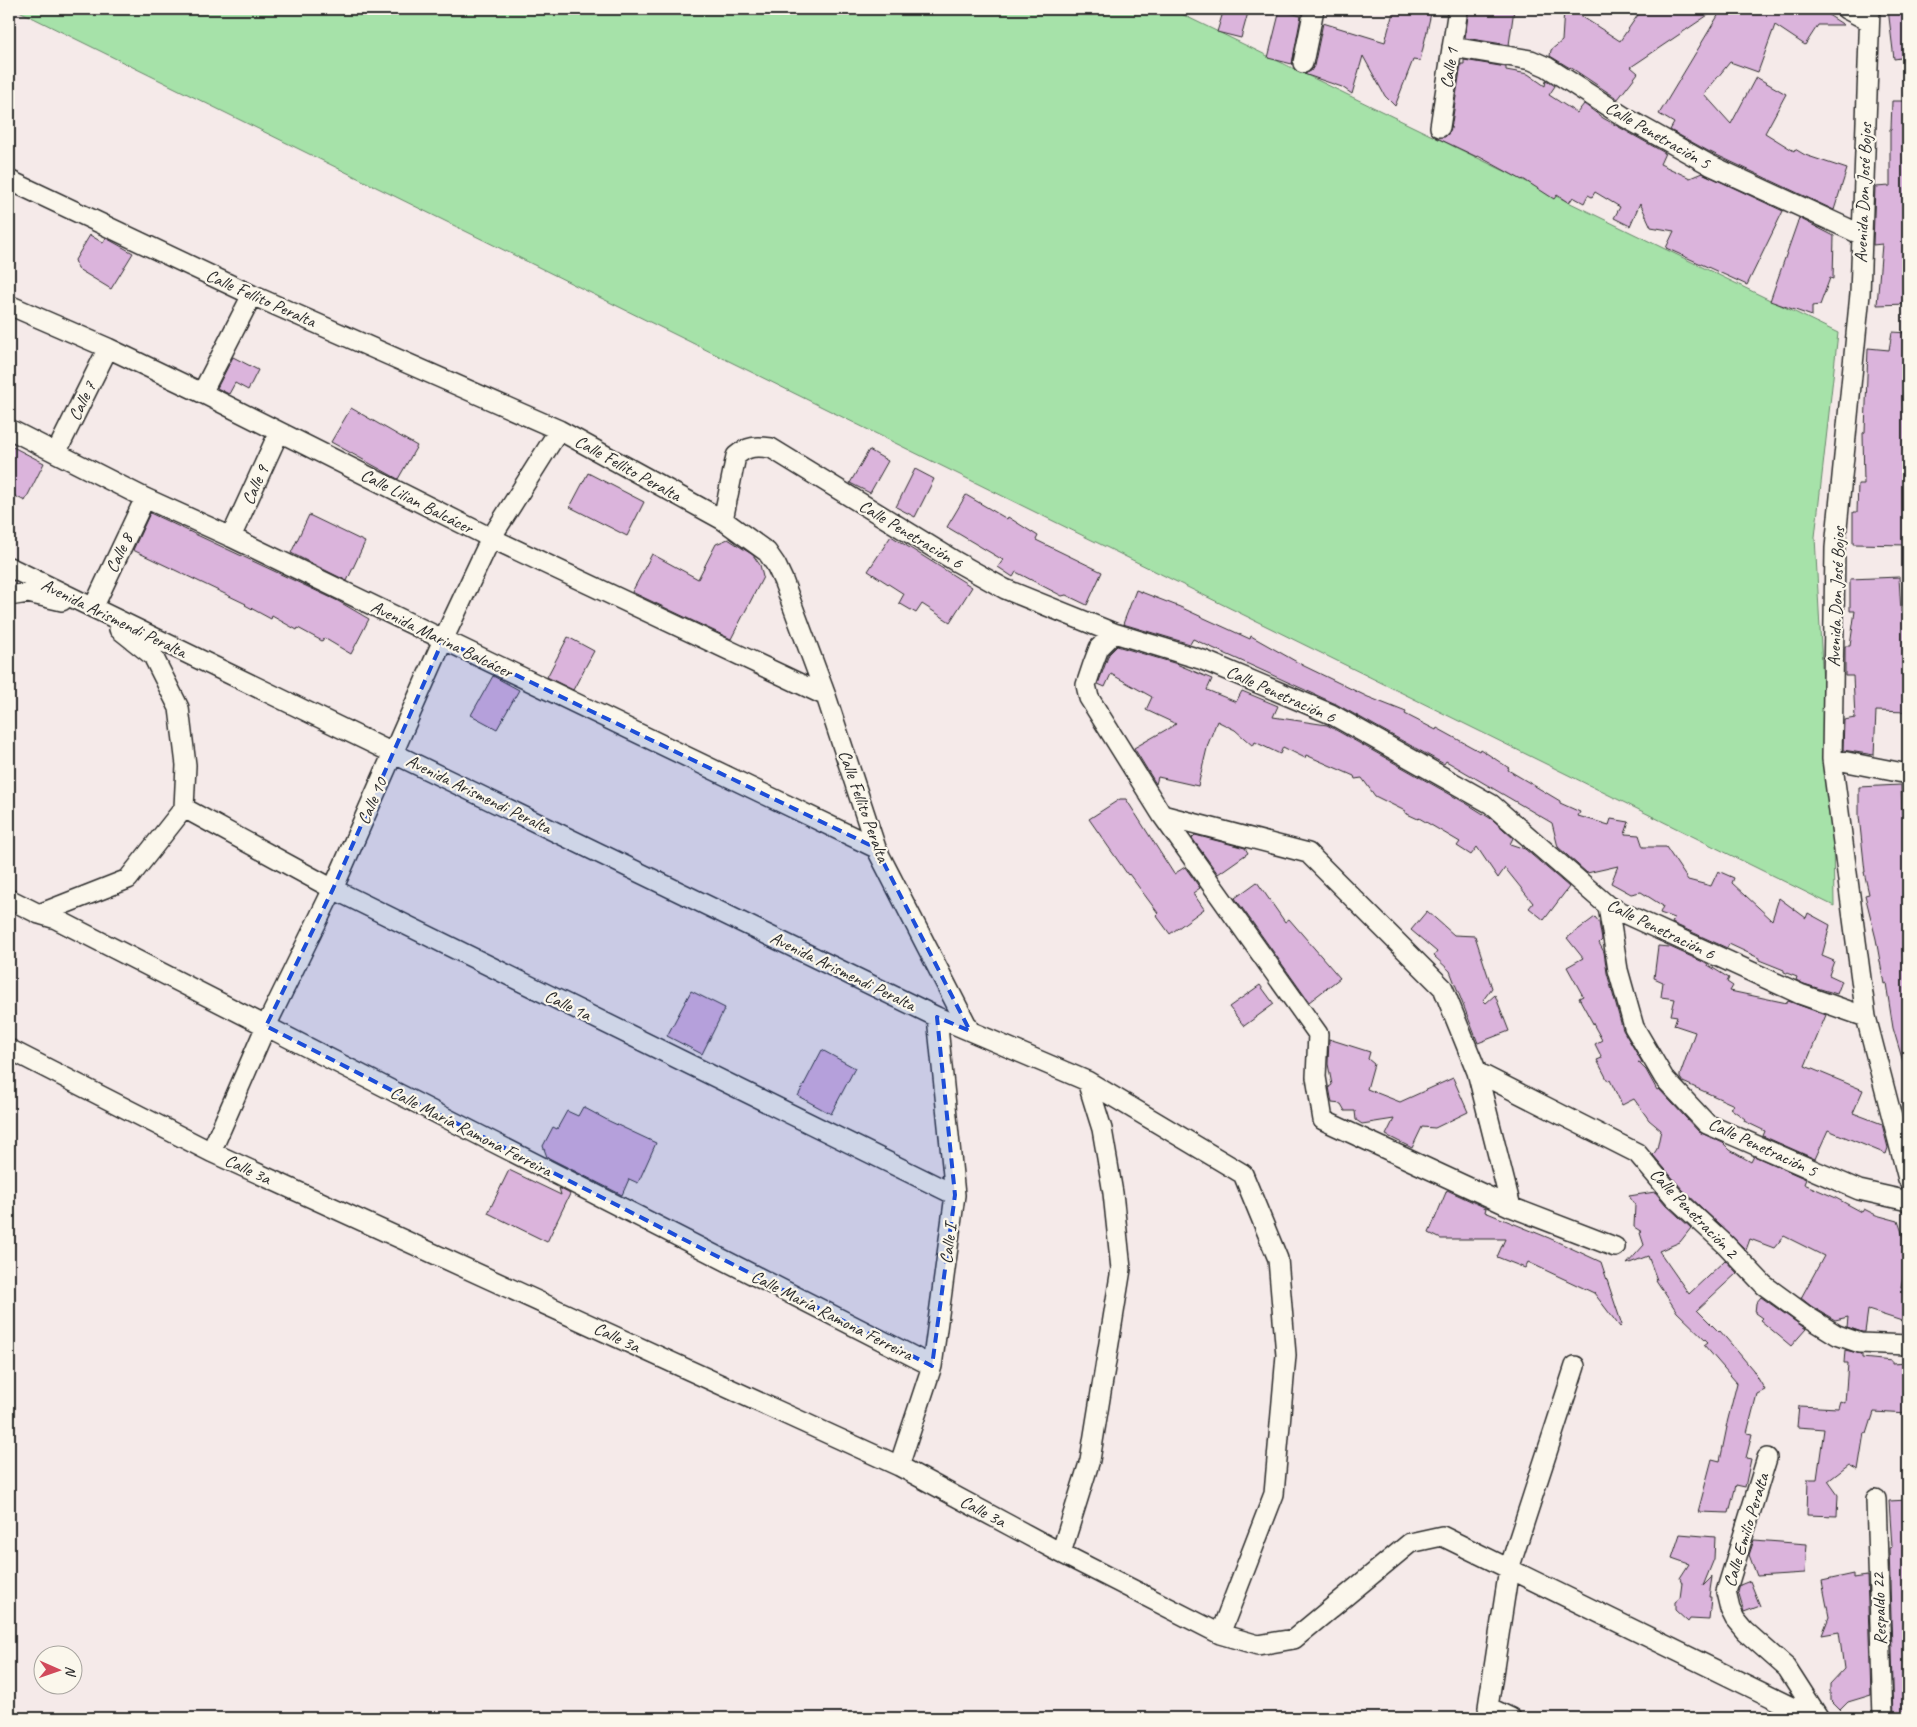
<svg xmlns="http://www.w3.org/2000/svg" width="1917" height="1727" viewBox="0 0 1917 1727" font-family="Caveat,sans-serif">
	<rect width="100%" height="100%" fill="#f5eae9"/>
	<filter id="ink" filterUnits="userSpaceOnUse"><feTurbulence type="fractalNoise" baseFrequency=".02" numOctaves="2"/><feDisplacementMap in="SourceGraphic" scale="10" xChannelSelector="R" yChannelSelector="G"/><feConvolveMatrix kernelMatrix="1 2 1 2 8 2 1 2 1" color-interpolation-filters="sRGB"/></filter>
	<g filter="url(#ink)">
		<path fill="#a6e2a9" stroke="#68866a" d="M15,9H1171L1838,333L1815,537L1826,739L1832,759L1834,906Z"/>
		<path fill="#dbb4dc" stroke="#2b2b2b" d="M1224,9H1249L1241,38L1217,32Z
			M1394,9H1432L1420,61L1413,60L1395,106L1385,96L1363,56L1352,94L1342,87L1304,74L1311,71L1314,66L1323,23L1385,42Z
			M1469,9H1514L1509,45L1465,38Z
			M1564,9H1570L1620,41L1642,9H1717L1631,67L1638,73L1618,99L1570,67V68L1550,56L1551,50L1562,41Z
			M1722,9H1819L1844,25H1818L1805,45L1775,25L1758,72L1730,62L1704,94L1731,124L1756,77L1786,94L1765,133L1794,151L1795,149L1805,155L1847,169L1834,210L1708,151L1670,130L1674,123L1659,114Z
			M1888,9H1908V57L1894,59Z
			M1280,10L1301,16L1292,64L1268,58Z
			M1464,60L1506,67V70L1528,74L1545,86L1546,80L1555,86L1549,95L1577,113L1584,104L1603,118L1665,153L1660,164L1690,178L1702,173L1783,211L1747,285L1666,248L1674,231L1651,227L1640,203L1630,226L1614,218L1620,207L1595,192L1592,197L1588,195L1584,203L1573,197L1569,203L1557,195L1554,199L1523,179L1522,180L1478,156L1477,157L1435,137H1445L1451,129L1461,64H1464Z
			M1892,101H1908V304L1877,305L1882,244L1873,245L1875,187L1890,186V129H1891Z
			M1799,218L1834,236L1833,279L1830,278L1820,305L1812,306V316L1770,301Z
			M90,235L103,243L106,238L133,253L111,289L78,269L75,260Z
			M1892,332L1908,333V545L1853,544V512H1857L1858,484H1864L1863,433L1865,432L1868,348L1889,350Z
			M233,357L258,370L248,390L235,383L229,394L217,388Z
			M351,408L417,446L398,479L331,442Z
			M9,445L44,463L25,501L9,493Z
			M869,450L888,461L870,493L850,483Z
			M915,469L934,479L915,517L896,507Z
			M588,473L644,502L627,536L570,507Z
			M966,495L1007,519L1008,517L1038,536L1036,540L1102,572L1087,605L1066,595L1062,596L1016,572L1013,577L998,567L1003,560L947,527Z
			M150,513L338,601L369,619L351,654L324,638L322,641L298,628L297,630L272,616L271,619L245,605L246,604L133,550Z
			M309,515L365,542L347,581L291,553Z
			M891,536L972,587L950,622L922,604L916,613L899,603L904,594L868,571Z
			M728,539L753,555L760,565L763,577L731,639L632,592L652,554L698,579L716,544Z
			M1899,577L1901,612H1908V712L1876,711L1874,755L1843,750L1844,720L1855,718L1853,676H1845V646H1850L1855,611H1850V579Z
			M1136,590L1180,607L1250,639L1251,636L1304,666L1368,697L1406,712L1405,714L1436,730L1437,728L1479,751L1480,749L1509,768L1508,770L1560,801V803L1580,812L1578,816L1609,825L1611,819L1629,822L1625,834L1639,835L1643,847H1666L1688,880L1711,886L1718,871L1734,878L1732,883L1772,920L1779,898L1806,918L1808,913L1830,925L1822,956L1834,961L1829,975L1842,981L1837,994L1804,984L1796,980L1797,977L1784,972V970L1759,960V958L1729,944L1727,948L1672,923L1674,918L1660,913L1663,906L1641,892L1631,894L1611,883L1618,866L1587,873L1558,847L1552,823L1446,761L1444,764L1336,704L1193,639L1190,644L1123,624Z
			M568,637L594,651L573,690L547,677Z
			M1117,646L1174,663L1212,679L1207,690L1236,702L1242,691L1278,706L1273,717L1327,725L1469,805L1493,820L1513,838L1510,844L1525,849L1569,887L1544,920L1529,908L1533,903L1505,868L1498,878L1477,847L1471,855L1457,846L1460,842L1419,818L1418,819L1405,813V811L1375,796L1362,778L1355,779L1354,776L1306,755L1305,758L1283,747L1280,754L1255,742L1253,746L1235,730L1217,721L1208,744L1198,786L1158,777L1156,784L1134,748L1176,724L1146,710L1152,697L1111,674L1105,687L1098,684L1109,654Z
			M493,676L519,690L497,729L471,715Z
			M1901,785L1902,815H1904L1908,850V1064L1904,1065L1893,1028L1886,983L1884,984L1876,939L1865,895L1869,894L1864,872H1865L1859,816V787Z
			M1120,799H1126L1174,874L1185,867L1200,888L1193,893L1204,909L1170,934L1156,915L1158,913L1129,874L1128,875L1089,819Z
			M1195,835L1245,848L1248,853L1218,874L1192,838Z
			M1257,882L1285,922L1289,919L1340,978L1309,1002L1235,898Z
			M1427,911L1454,935L1475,936L1492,988L1483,1000L1486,1003L1495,995L1509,1031L1478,1043L1450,971L1434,956L1437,952L1411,930Z
			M1595,917L1599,922L1602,940L1599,943L1604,952L1607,973L1623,1030L1643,1064L1638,1062L1646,1070L1657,1090L1659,1089L1699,1132L1723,1143L1730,1150L1751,1162L1754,1156L1806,1179L1804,1184L1834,1197L1862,1212L1864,1209L1876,1215L1898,1221L1904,1238L1902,1257L1907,1258L1901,1287H1908V1323L1868,1310L1865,1332H1862L1847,1327L1848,1317L1835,1320L1811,1306L1801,1298L1824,1256L1784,1236L1774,1248L1750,1239L1746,1250L1682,1189L1653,1155L1657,1149L1661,1130L1649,1120L1634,1099L1622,1105L1610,1080L1608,1081L1597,1060L1602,1058L1595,1044L1602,1040L1579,998L1583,996L1567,967L1583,958L1567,938Z
			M1658,946L1670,947L1703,962L1729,978L1727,982L1733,986L1730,991L1787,1003L1788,1001L1826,1015L1805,1066L1863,1090L1853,1113L1882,1124L1888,1148L1886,1154L1828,1130L1815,1159L1763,1136L1765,1131L1744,1121L1745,1119L1730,1108L1734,1105L1683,1082L1680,1078V1075L1695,1032L1674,1025L1677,1016L1671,1015L1675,999L1661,997L1663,982L1654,978Z
			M1260,985L1274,1004L1244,1026L1229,1007Z
			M691,991L725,1008L702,1054L667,1036Z
			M1329,1039L1370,1052L1368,1059L1374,1064L1367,1089L1400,1102L1453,1078L1468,1112L1435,1128L1422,1127L1412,1148L1386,1135L1394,1119L1362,1124L1356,1120L1355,1111H1345L1341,1104L1332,1103L1329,1087L1332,1085L1328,1064Z
			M822,1050L855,1068L831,1114L798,1096Z
			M583,1107L609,1121L656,1143L638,1183L629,1179L622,1195L547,1157L543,1146L553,1127L557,1129L567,1111L578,1116Z
			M509,1170L561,1195L559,1188L570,1194L547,1242L488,1213Z
			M1447,1190L1486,1208L1485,1212L1549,1238L1601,1262L1622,1325L1620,1327L1594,1293L1528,1262L1525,1268L1497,1257L1505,1239H1441L1429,1233Z
			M1655,1192L1666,1205L1691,1228L1680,1242L1659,1251L1689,1294L1725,1260L1737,1273L1697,1310L1719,1332L1720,1331L1738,1352L1753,1370L1765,1390L1757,1394L1747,1433L1752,1434L1746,1458L1751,1459L1745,1487L1736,1485L1729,1513L1698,1512L1712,1459L1720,1461L1727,1427H1726L1737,1383L1704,1345L1708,1342L1677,1312L1656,1280H1657L1648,1256L1627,1264L1644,1245L1640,1233L1642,1232L1634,1227L1635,1205L1629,1196Z
			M1761,1297L1806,1329L1791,1346L1760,1320L1762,1318L1755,1313L1756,1303Z
			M1845,1350L1862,1354V1358L1892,1361V1364L1908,1363V1414L1874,1412L1867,1434L1864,1433L1858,1470L1849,1465L1828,1481L1838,1495L1837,1516L1807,1515L1808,1479H1817L1824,1429L1797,1427L1799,1406L1838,1408L1840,1401L1845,1403L1848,1363H1844Z
			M1908,1500V1718H1894L1889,1548L1892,1547L1889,1501Z
			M1680,1534L1715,1537L1714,1559L1703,1586L1712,1577L1709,1597H1711L1709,1620L1690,1619L1688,1622L1675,1610V1602L1680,1598L1682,1583L1680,1578L1689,1564L1672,1558Z
			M1754,1540L1807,1544L1805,1573L1757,1576L1749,1555Z
			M1854,1574V1578L1867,1576L1871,1695L1848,1702L1840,1710L1830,1700V1684L1844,1669L1839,1632L1822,1635L1829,1617L1822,1581Z
			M1750,1581L1760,1606L1744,1612L1738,1592L1740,1585Z"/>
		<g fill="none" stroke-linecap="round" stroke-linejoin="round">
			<g stroke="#2b2b2b" stroke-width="22">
				<path id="minor" d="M1846,9L1869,21
					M1870,9L1860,294L1835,548L1832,759L1866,1017L1908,1179
					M1452,47L1531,60L1547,67L1626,118L1710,165L1862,235
					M1303,63L1314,9
					M1440,127L1458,9
					M9,180L252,295L559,430L723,520L767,552L776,565L783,580L826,696L876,848L970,1031
					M9,305L108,348L202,393L491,538L826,696
					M202,393L252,295
					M9,429L145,498L231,537L876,848
					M56,453L108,348
					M723,520L736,456C747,446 757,446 771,448L955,561L1005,589L1114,633L1203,660L1331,714L1491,804L1608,906L1800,994L1866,1017
					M231,537L279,432
					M9,567L937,1017L1087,1081L1243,1174L1278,1259L1286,1355L1274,1494L1220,1634
					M9,596L28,593L62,601
					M93,608L145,498
					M1114,633L1099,648L1093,664L1086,685L1089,698L1162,815L1318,1034L1316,1077L1323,1120L1511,1207L1615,1247
					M1832,759L1908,774
					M184,808L333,889L955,1195
					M1162,815L1308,853L1443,988L1477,1072L1511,1207
					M9,899L39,914L56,919L932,1366
					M1608,906L1618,970L1634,1027L1664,1078L1707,1124L1859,1190L1908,1201
					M39,914L128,879L184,808L186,765L179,708L153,656L119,629
					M9,1049L211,1152L899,1466L1061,1553L1220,1634L1258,1645L1294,1639L1410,1543L1442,1536L1814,1718
					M1477,1072L1637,1153L1674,1197L1726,1245L1764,1285L1805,1315L1837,1335L1860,1343L1908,1345
					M211,1152L266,1026L333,889L443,640L491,538L559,430
					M1767,1458L1726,1592L1730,1609L1735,1619L1745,1631L1787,1668L1819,1718
					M899,1466L932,1366L955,1195L937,1017
					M1876,1499L1883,1718
					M1061,1553L1090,1460L1121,1269L1113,1193L1102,1129L1087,1081
					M1511,1718L1488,1707L1509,1569L1575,1366"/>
			</g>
			<use href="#minor" stroke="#fbf7ec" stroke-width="19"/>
		</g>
	</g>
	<path fill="#1d4ed8" fill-opacity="0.2" stroke="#1d4ed8" stroke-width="4" stroke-dasharray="10 6" stroke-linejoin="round" d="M443,640L876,848L970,1031L937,1017L955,1195L932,1366L266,1026L333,889Z"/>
	<g text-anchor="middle" stroke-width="4.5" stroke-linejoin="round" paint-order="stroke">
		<g font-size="18" fill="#2b2b2b" stroke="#fbf7ec">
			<text transform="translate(1449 68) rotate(-81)" y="6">Calle 1</text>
			<text transform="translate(1658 135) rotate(30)" y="6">Calle Penetración 5</text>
			<text transform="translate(1863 193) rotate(-88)" y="6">Avenida Don José Bojos</text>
			<text transform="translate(261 298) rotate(24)" y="6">Calle Fellito Peralta</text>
			<text transform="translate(82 401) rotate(-64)" y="6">Calle 7</text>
			<text transform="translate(628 468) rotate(29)" y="6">Calle Fellito Peralta</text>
			<text transform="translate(255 485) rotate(-66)" y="6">Calle 9</text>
			<text transform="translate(417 501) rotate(27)" y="6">Calle Lilian Balcácer</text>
			<text transform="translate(911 534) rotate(31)" y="6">Calle Penetración 6</text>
			<text transform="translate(119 553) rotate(-65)" y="6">Calle 8</text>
			<text transform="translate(1836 597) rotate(-88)" y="6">Avenida Don José Bojos</text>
			<text transform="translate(114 618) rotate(26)" y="6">Avenida Arismendi Peralta</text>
			<text transform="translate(442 639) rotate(26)" y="6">Avenida Marina Balcácer</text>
			<text transform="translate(1281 694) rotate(24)" y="6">Calle Penetración 6</text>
			<text transform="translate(479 794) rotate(26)" y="6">Avenida Arismendi Peralta</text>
			<text transform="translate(372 801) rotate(-66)" y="6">Calle 10</text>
			<text transform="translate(864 806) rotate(70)" y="6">Calle Fellito Peralta</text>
			<text transform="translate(1661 929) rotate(26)" y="6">Calle Penetración 6</text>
			<text transform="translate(843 971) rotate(26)" y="6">Avenida Arismendi Peralta</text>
			<text transform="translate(568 1005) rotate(26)" y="6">Calle 1a</text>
			<text transform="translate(471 1131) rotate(27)" y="6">Calle María Ramona Ferreira</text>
			<text transform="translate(1763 1147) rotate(25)" y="6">Calle Penetración 5</text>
			<text transform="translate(248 1169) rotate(25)" y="6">Calle 3a</text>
			<text transform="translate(1694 1213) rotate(46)" y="6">Calle Penetración 2</text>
			<text transform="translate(948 1244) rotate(-83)" y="6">Calle I</text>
			<text transform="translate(832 1315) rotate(27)" y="6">Calle María Ramona Ferreira</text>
			<text transform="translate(617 1337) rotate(25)" y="6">Calle 3a</text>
			<text transform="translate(983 1511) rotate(28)" y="6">Calle 3a</text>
			<text transform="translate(1746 1530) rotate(-73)" y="6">Calle Emilio Peralta</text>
			<text transform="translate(1879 1609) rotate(-92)" y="6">Respaldo 22</text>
		</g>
	</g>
	<rect width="1917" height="1727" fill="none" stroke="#fbf7ec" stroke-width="30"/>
	<rect x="15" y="15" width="1887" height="1697" fill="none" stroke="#2b2b2b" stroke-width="2" filter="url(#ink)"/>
	<g transform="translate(58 1670) rotate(92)"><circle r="24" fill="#fbf7ec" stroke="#a8a59f"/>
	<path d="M0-4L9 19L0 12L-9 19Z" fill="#d1495b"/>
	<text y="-8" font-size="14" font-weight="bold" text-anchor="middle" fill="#2b2b2b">N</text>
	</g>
</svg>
